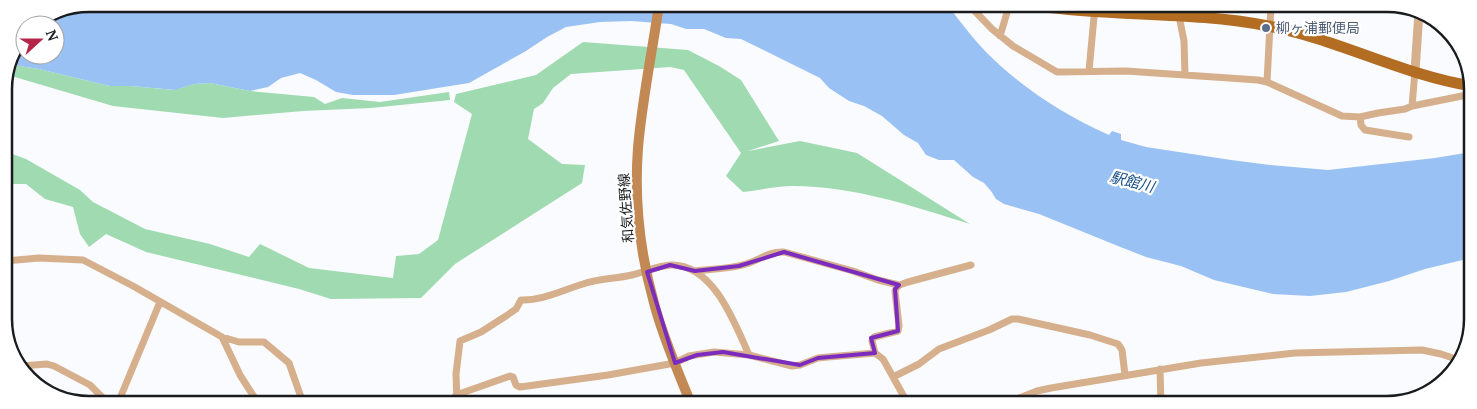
<svg xmlns="http://www.w3.org/2000/svg" width="1477" height="409" viewBox="0 0 1477 409" font-family="'PT Serif','Noto Sans JP',serif">
	<rect width="100%" height="100%" fill="#f9fbfe"/>
	<path fill="#9fdab0" d="M583,42L688,50L719,66L741,80L779,141L748,151L800,141L857,153L970,224C912,206 854,186 793,186C777,186 760,190 743,192L726,176L741,153L684,70L670,67L571,74L553,88L543,103L534,109L528,139L562,164L585,165L582,183L455,264L421,298L331,299L299,289L146,252L106,234L89,247L80,234L73,207L45,199L26,184H8L5,183L4,151L26,159L80,190L93,202L145,229L210,244L249,257L260,244L309,268L393,278L396,256L419,254L438,240L472,114L454,102L456,94L536,75Z
		M13,65L39,69L110,86H131L174,90L194,84L210,83L250,91L314,97L325,104L342,98L380,102L449,92L450,100L371,108L303,111L223,118L113,106L8,75Z"/>
	<path fill="#99c1f4" d="M89,4L948,6C961,22 973,39 987,53C1022,88 1064,115 1109,135L1112,131L1121,134V140L1146,147L1231,160L1270,165L1328,170L1435,158L1471,152V258L1425,269L1389,281L1346,292L1310,296L1273,294L1214,280L1181,266L1146,257L1118,246L1039,214L1004,204L996,199L991,191L984,183L973,177L954,160H939L926,155L918,143L904,135L882,116L864,106L849,101L829,88L820,78L741,39L726,38L704,29H686L671,24L631,21L600,22L566,27L547,37L526,51L469,83L394,95H353L336,92L316,80L300,73L281,78L268,87L250,91L210,83L194,84L175,90L131,86H110L39,69L13,65L25,37V55H55V25H34L57,10Z"/>
	<g fill="none" stroke-linecap="round" stroke-linejoin="round">
		<path stroke="#d6af8d" stroke-width="7" d="M970,6L992,29L1013,46L1057,72L1126,71L1258,80L1267,82L1342,116L1360,117L1378,113L1405,109L1412,106L1472,94
			M1179,6V16L1184,41L1185,75
			M1000,36L1009,6
			M1089,71L1095,6
			M1267,82L1271,6
			M1412,106L1415,71
			M1360,117L1361,125L1365,130L1409,137
			M5,261L39,258L83,260L133,286L222,337L239,342H264L289,363L303,403
			M695,271C711,269 731,269 746,264C760,260 769,251 784,252L853,271L878,280L899,285
			M5,330L6,338
			M222,337L240,375L258,403
			M21,366L47,364L54,366L90,385L107,402
			M1160,369L1161,405
			M893,377L919,364L939,349L989,330L1012,319H1018L1090,335L1118,344L1122,350L1125,375
			M456,395L510,376L513,377L516,385L520,387L608,375L675,363L689,356L714,352L749,355L792,366L800,365L818,358L828,357L875,353
			M118,403L160,302
			M457,403L456,374L460,341L481,332L506,316L516,309L521,300C542,301 563,290 583,284C599,278 615,279 632,275C644,272 660,265 672,265C714,265 735,324 749,355
			M908,404L883,359L875,353L872,341L874,337L898,331L899,326L895,291C897,285 902,284 908,282L971,265
			M1004,404L1037,391L1051,388L1201,363L1295,353L1422,350L1441,354L1459,360"/>
		<path stroke="#d6af8d" stroke-width="9" d="M1415,71L1419,12"/>
		<path stroke="#c28954" stroke-width="10" d="M659,5C652,53 642,100 638,148C634,201 640,253 654,303C663,338 678,371 691,404"/>
		<path stroke="#b26d22" stroke-width="11" d="M1038,6C1114,17 1192,11 1268,26C1338,39 1402,75 1472,86"/>
	</g>
	<path fill="none" stroke="#7b2cbf" stroke-width="4" stroke-linejoin="round" d="M784,252L899,285L895,289L898,331L871,338L875,353L818,358L800,365L723,352L697,355L675,363L647,272L670,265L695,271L739,266Z"/>
	<circle fill="#5c6f8a" stroke="#fff" stroke-width="2" cx="1266" cy="28" r="5"/>
	<g text-anchor="middle" stroke-width="4.5" stroke-linejoin="round" paint-order="stroke">
		<g font-size="14" fill="#4e5e75" stroke="#fff" text-anchor="start">
			<text x="1276" y="33">柳ヶ浦郵便局</text>
		</g>
		<g font-size="14" fill="#191b1e" stroke="#fff">
			<text transform="translate(626 208) rotate(-94)" y="5">和気佐野線</text>
		</g>
		<g font-size="15" font-style="italic" fill="#194f8b" stroke="#fff">
			<text transform="translate(1132 182) rotate(14)" y="5">駅館川</text>
		</g>
	</g>
	<path d="M0 0H1477V409H0ZM89 12H1387A77 77 0 0 1 1464 89V319A77 77 0 0 1 1387 396H89A77 77 0 0 1 12 319V89A77 77 0 0 1 89 12Z" fill="#fff" fill-rule="evenodd"/>
	<path fill="none" stroke="#191b1e" stroke-width="2.5" d="M89 12H1387A77 77 0 0 1 1464 89V319A77 77 0 0 1 1387 396H89A77 77 0 0 1 12 319V89A77 77 0 0 1 89 12Z"/>
	<g transform="translate(40 40) rotate(69)"><circle r="24" fill="#ffffff" stroke="#a3a4a5"/>
	<path d="M0-4L9 19L0 12L-9 19Z" fill="#b52449"/>
	<text y="-8" font-size="14" font-weight="bold" text-anchor="middle" fill="#191b1e">N</text>
	</g>
</svg>
